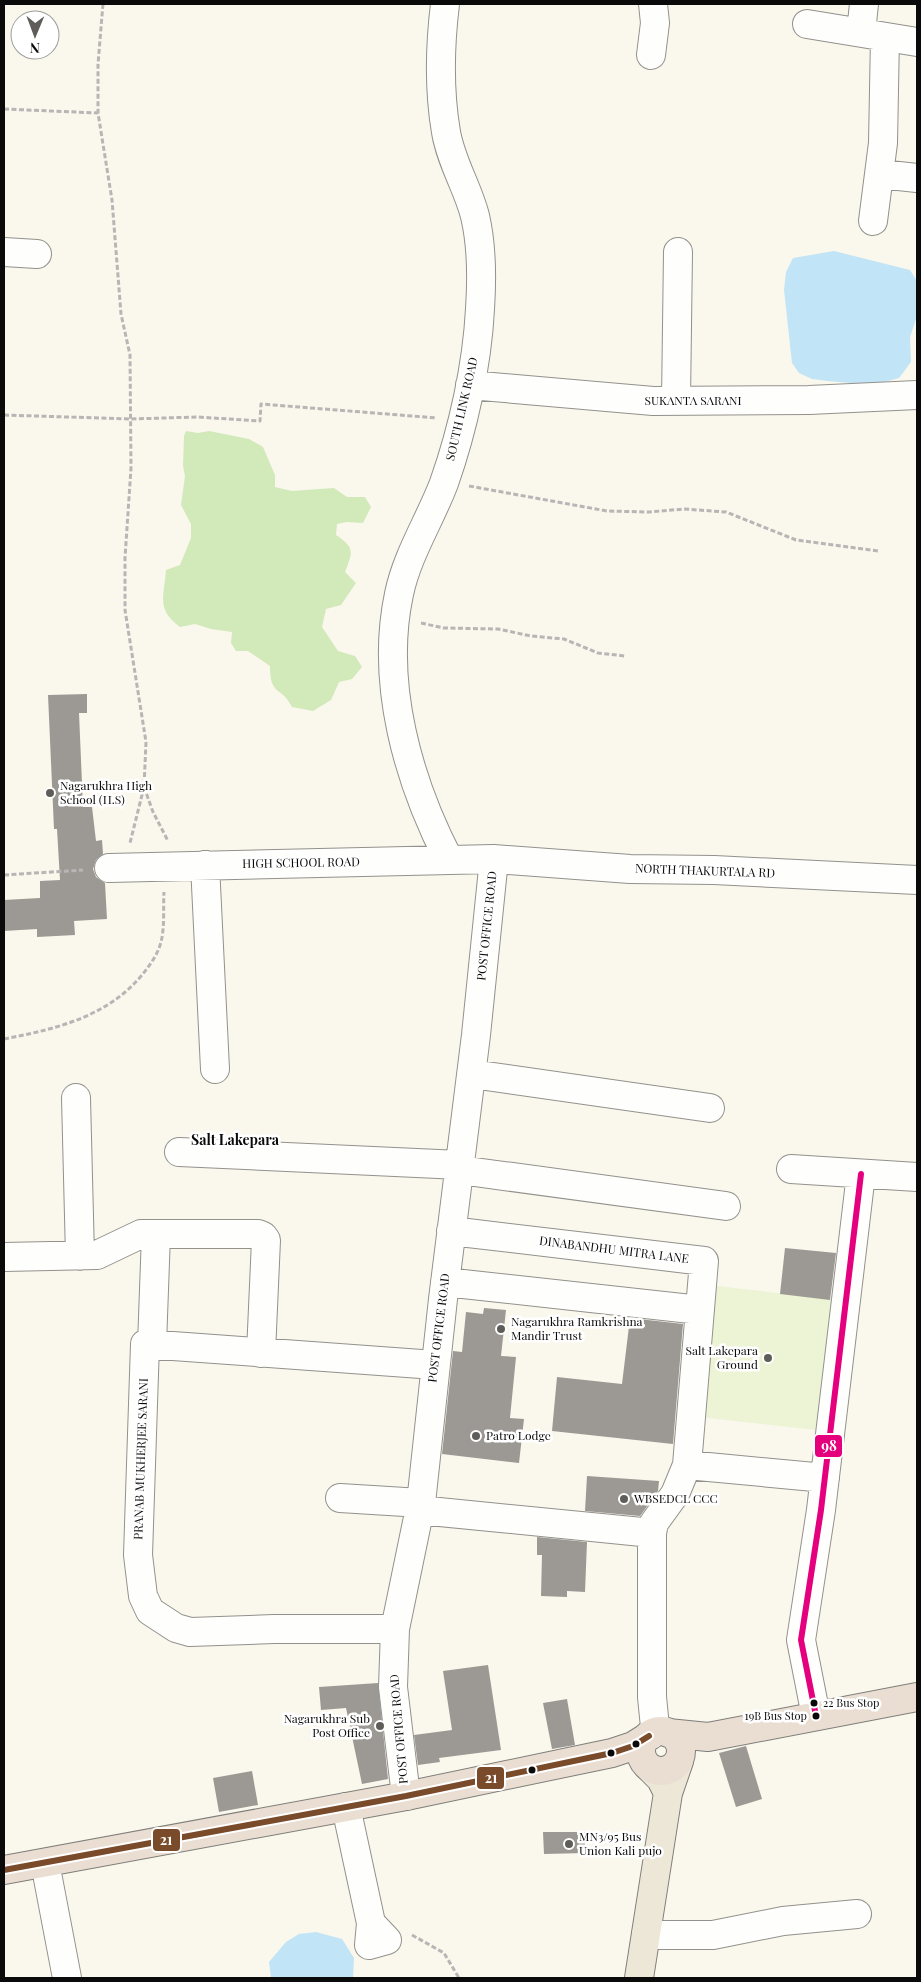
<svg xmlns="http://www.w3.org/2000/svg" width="921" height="1982" viewBox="0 0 921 1982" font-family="'Playfair Display',serif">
	<rect width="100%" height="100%" fill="#faf7ed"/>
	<path fill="#d2e9b9" d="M186,431L198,433L209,431L249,439L263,447L275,475V487L292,491L334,488L347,497H365L371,507L363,523L347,522L337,524L336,535C355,548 353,551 345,572L356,583L341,605L326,609L322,627L338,651L355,656L362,667L352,679L339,682L331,700L313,711L292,707C281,685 270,697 270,666L248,651H236L231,643L232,632L211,629L195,624L180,627C156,609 164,598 166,570L180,565L191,538V524L181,505L185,476L183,466L184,436Z"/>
	<path fill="#ecf4d5" d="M708,1285L840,1300L825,1431L699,1417Z"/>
	<path fill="#c1e4f6" d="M834,251L910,270L917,281V316L910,337L911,362L899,378L873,385L828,381L812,379L799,373L792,363L784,290L786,272L793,258Z
		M316,1932L342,1939L354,1958L353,1978H271L269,1962L286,1942L299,1934Z"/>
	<path fill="#9c9994" d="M87,694V713H79L83,807H92L96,841L102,840L103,854L96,860L93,869L96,877L105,883L107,919L74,921L75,935L37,937V929L4,931V900L40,898V881L60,880L57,829H54L48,695Z
		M785,1248L836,1253L830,1300L780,1294Z
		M484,1308L506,1310L501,1356L516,1357L510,1418L524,1419L519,1463L442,1454L453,1351L462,1352L466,1312L483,1314Z
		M630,1318L683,1324L673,1444L552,1431L557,1377L622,1384Z
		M587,1476L659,1481L658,1491L640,1516L585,1511Z
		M537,1537L587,1542L585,1592L567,1591V1597L541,1596L542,1555H537Z
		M488,1665L501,1750L439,1758L440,1762L418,1765L414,1735L452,1730L443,1671Z
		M378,1683L388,1779L362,1784L346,1708L321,1710L319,1687Z
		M567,1699L575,1745L552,1749L543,1703Z
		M746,1746L762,1799L736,1807L719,1753Z
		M252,1771L258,1805L219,1812L213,1778Z
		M543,1832H585V1853L544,1854Z"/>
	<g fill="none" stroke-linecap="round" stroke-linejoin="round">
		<g stroke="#92918c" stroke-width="30">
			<path id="minor" d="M445,4C440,45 439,91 446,132C451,162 468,188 475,216C482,246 482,279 480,309C477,366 463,429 444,483C430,520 407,555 399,594C380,683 408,781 449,860
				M807,24L917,42
				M861,32L864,4
				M651,55L655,23L653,4
				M880,174L917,178
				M873,221L883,143L885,37
				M4,252L37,254
				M470,385L653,401L809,400L917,395
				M676,401L678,252
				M205,865L215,1069
				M109,868L494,859L630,869L714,870L917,880
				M472,1074L710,1108
				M76,1098L80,1256
				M179,1152L460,1165
				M791,1169L917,1177
				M460,1170L726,1206
				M451,1231L704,1261L687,1465L675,1494L654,1523L652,1533
				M4,1257L97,1255L141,1234H258L263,1236L266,1240L261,1353
				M445,1282L700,1310
				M152,1345L156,1234
				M687,1465L825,1478
				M340,1498L421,1503
				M419,1510L652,1533V1697L655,1727L651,1735
				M395,1629H274L190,1632L176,1628L150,1611L143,1596L138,1555L145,1344L435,1365
				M816,1716L801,1640L821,1510L861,1174
				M406,1796L393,1687L395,1629L421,1503L443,1299L476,1035L494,859
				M346,1807L371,1923
				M45,1863L67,1978
				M371,1923L387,1940L369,1945Z
				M646,1935H713L783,1921L857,1914"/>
		</g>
		<g stroke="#7f7e7a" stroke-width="30">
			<path id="major" d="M651,1769L661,1779L668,1793
				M639,1978L668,1793L679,1761"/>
		</g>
		<g stroke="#7f7e7a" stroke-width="30">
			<path id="highway" d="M641 1751a20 20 0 1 1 40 0a20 20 0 1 1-40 0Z
				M668,1733L708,1737L917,1697
				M4,1870L406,1796L612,1753L633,1746L649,1736"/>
		</g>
		<path stroke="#b7b6b5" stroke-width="3" stroke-dasharray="5 2.5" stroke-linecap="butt" d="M103,4L98,64V113L112,200L121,314L130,355L131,468L125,558V610L146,742L144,787L130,843
			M4,109L98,113
			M4,415L131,419L197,417L260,421L261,404L437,418
			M469,486L607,511L649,512L684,509L726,512L796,540L878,551
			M421,623L444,628L498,629L531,636L564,639L598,653L625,656
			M144,787L153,812L168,841
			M4,875L83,870
			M4,1039C56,1029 107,1017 142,975C150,965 158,954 161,942C165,926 163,908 164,892
			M412,1935L444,1953L459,1978"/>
		<use href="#minor" stroke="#fefefc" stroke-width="28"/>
		<use href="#major" stroke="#ece7d6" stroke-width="28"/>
		<use href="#highway" stroke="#eaded2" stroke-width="28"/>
		<g stroke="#fff" stroke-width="10">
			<path id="bus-1" d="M4,1870L406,1796L612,1753L633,1746L649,1736"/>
		</g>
		<g stroke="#fff" stroke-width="10">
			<path id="bus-2" d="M816,1716L801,1640L821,1510L861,1174"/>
		</g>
		<use href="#bus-1" stroke="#7a4b2a" stroke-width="6"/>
		<use href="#bus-2" stroke="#e5007d" stroke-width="6"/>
	</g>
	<g fill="#5e5d59" stroke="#fff" stroke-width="2">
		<circle cx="50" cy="793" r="5"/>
		<circle cx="501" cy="1329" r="5"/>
		<circle cx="768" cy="1358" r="5"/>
		<circle cx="476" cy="1436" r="5"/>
		<circle cx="624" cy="1499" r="5"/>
		<circle cx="380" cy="1726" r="5"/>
		<circle cx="569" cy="1844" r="5"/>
	</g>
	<g fill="#0a0a0a" stroke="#fff" stroke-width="2">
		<circle cx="814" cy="1703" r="4.5"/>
		<circle cx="816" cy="1716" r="4.5"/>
		<circle cx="636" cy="1744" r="4.5"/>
		<circle cx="611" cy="1753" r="4.5"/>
		<circle cx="532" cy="1770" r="4.5"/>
	</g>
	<g text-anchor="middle" stroke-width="5" stroke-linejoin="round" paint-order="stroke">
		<g font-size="11" fill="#0a0a0a" stroke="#fff" text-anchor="start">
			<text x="823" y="1707">22 Bus Stop</text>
			<text x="807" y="1720" text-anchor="end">19B Bus Stop</text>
		</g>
		<g font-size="12" fill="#0a0a0a" stroke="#fff">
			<text x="693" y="405">SUKANTA SARANI</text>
			<text transform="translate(462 409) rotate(-77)" y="4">SOUTH LINK ROAD</text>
			<text transform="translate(301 863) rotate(-1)" y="4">HIGH SCHOOL ROAD</text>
			<text transform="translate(705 871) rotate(2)" y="4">NORTH THAKURTALA RD</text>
			<text transform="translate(487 926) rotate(-84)" y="4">POST OFFICE ROAD</text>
			<text transform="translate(614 1250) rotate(7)" y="4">DINABANDHU MITRA LANE</text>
			<text transform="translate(439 1328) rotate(-83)" y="4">POST OFFICE ROAD</text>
			<text transform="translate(141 1459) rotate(-88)" y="4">PRANAB MUKHERJEE SARANI</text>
			<text transform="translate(399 1729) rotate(-95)" y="4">POST OFFICE ROAD</text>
		</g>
		<g font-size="12" fill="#0a0a0a" stroke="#fff" text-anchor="start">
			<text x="60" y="790">Nagarukhra High<tspan x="60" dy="14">School (H.S)</tspan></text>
			<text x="511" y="1326">Nagarukhra Ramkrishna<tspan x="511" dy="14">Mandir Trust</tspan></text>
			<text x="758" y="1355" text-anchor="end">Salt Lakepara<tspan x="758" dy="14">Ground</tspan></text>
			<text x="486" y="1440">Patro Lodge</text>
			<text x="634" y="1503">WBSEDCL CCC</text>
			<text x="370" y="1723" text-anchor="end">Nagarukhra Sub<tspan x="370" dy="14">Post Office</tspan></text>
			<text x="579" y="1841">MN3/95 Bus<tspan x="579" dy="14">Union Kali pujo</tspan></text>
		</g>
		<g font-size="14" font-weight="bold" fill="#0a0a0a" stroke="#fff">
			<text x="235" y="1145">Salt Lakepara</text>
		</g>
	</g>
	<g stroke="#fff" stroke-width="2">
		<rect x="814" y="1434" width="29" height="24" rx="5" fill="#e5007d"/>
		<rect x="476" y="1766" width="29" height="24" rx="5" fill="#7a4b2a"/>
		<rect x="152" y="1828" width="29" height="24" rx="5" fill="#7a4b2a"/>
	</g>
	<g font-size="14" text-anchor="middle" font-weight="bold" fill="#fff">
		<text x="829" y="1451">98</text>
		<text x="491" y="1783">21</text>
		<text x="166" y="1845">21</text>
	</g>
	<rect width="921" height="1982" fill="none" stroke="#0a0a0a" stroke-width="10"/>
	<g transform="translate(35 35) rotate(181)"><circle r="24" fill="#ffffff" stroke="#9d9d9d"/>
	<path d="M0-4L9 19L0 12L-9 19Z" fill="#5e5d59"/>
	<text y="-8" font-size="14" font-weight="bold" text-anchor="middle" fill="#0a0a0a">N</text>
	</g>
</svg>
